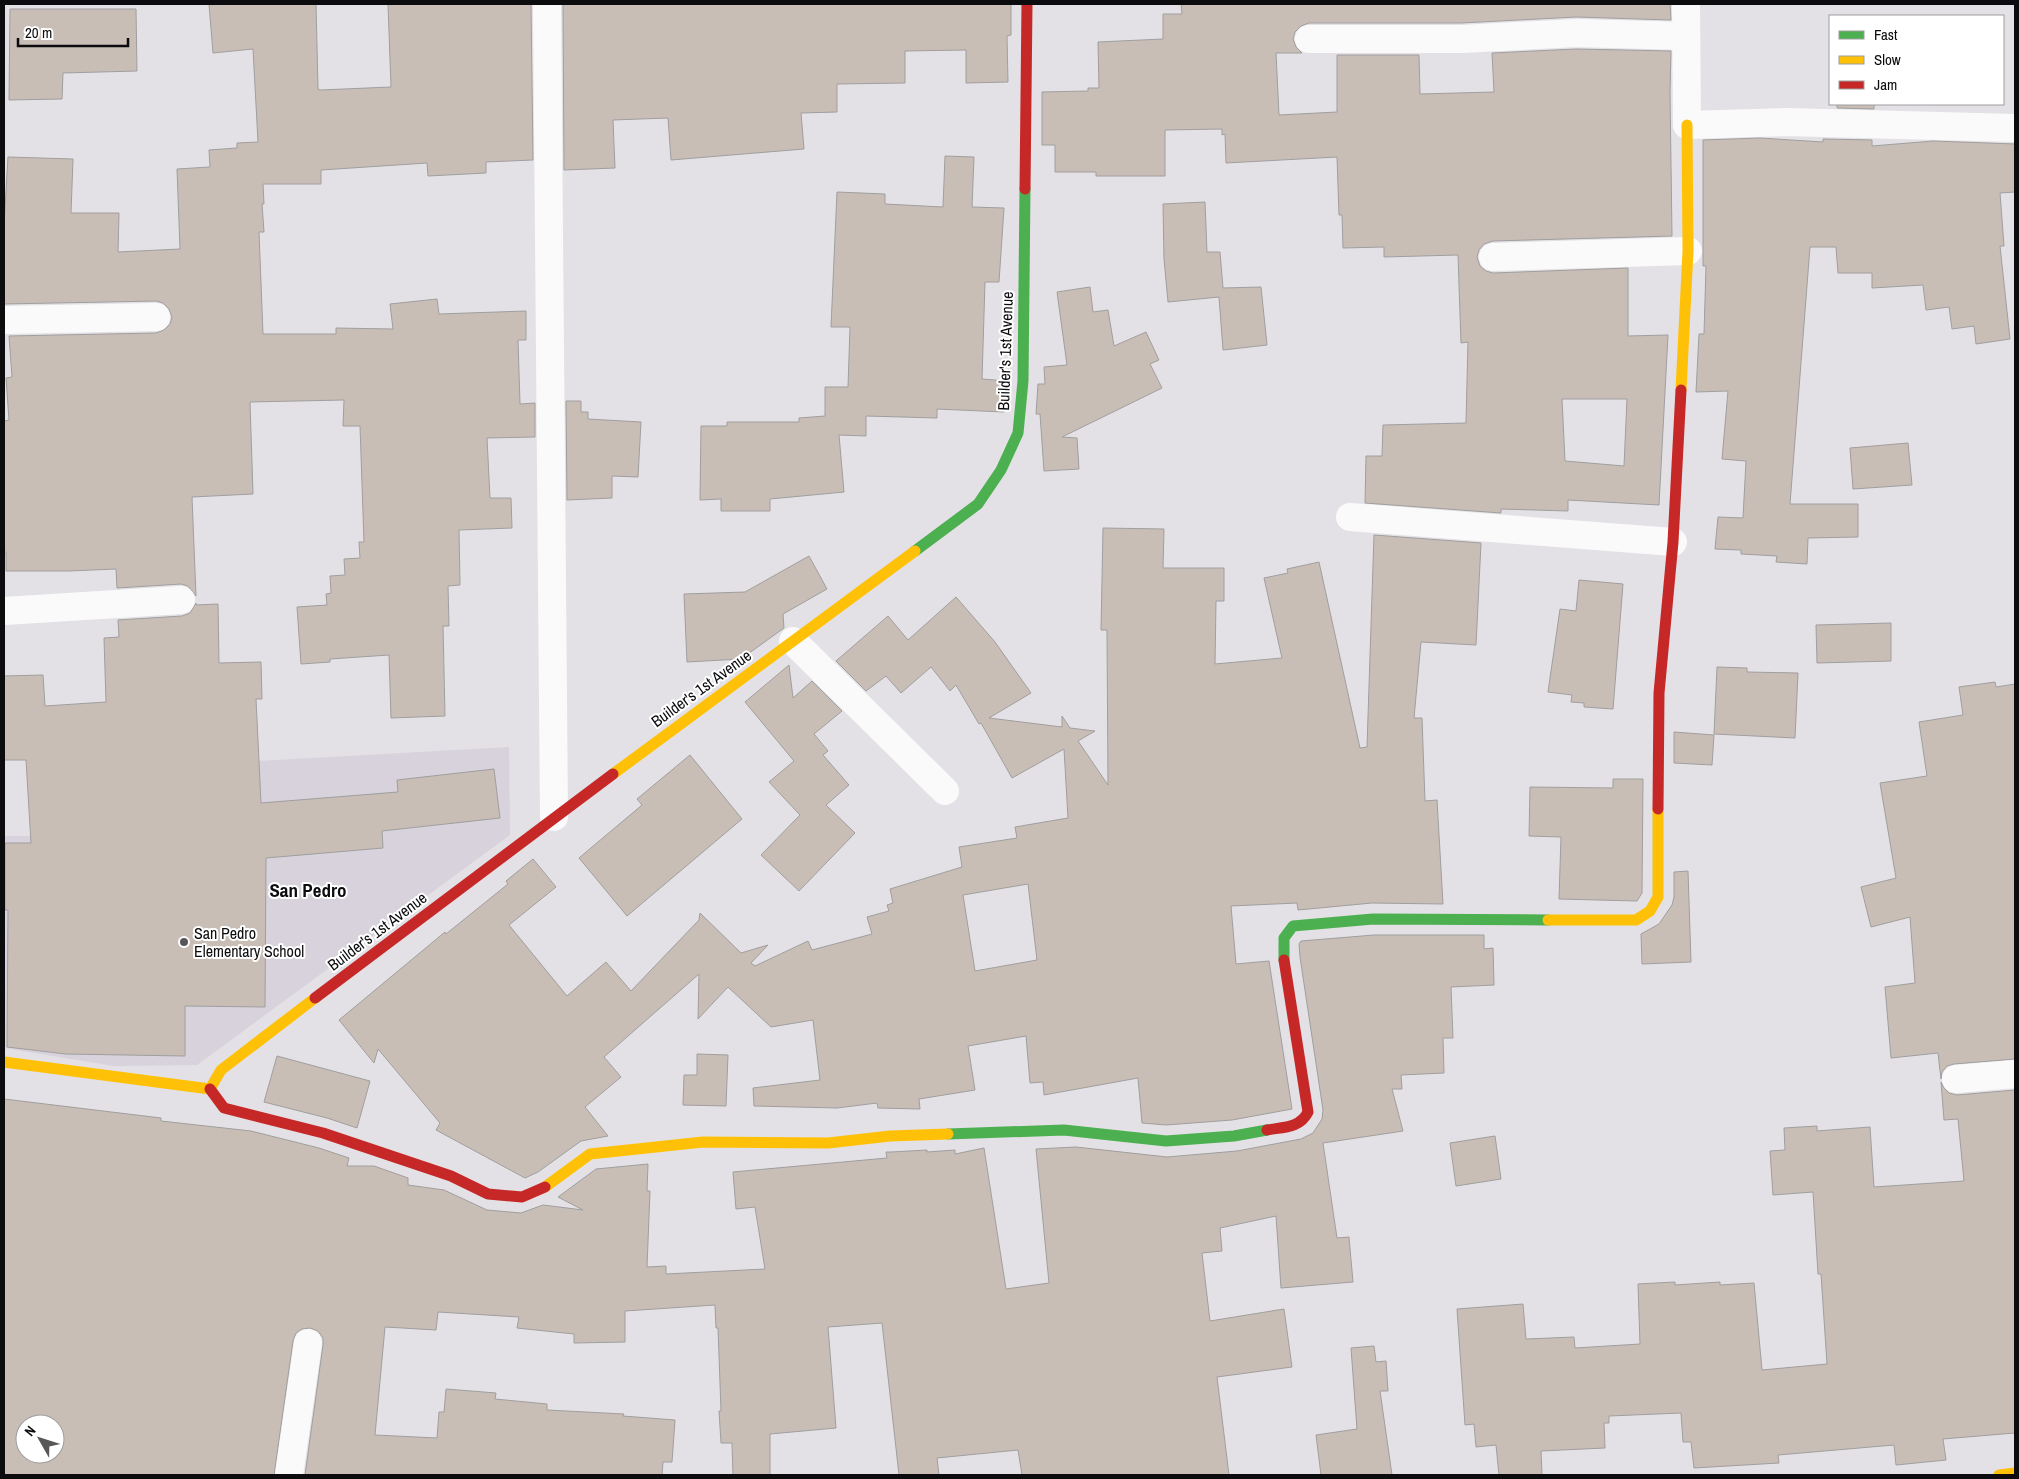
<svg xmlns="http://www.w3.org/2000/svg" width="2019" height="1479" viewBox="0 0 2019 1479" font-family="'Archivo Narrow',sans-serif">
	<rect width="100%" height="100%" fill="#e3e1e5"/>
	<path fill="#d7d2db" d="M509,747L510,835L197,1065L114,1066L4,1048V836L135,835V768Z"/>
	<path fill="#c9beb6" stroke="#a09e9f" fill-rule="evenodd" d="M209,4H316L318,89L320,90L391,87L388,4H531L533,160L486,162V173L428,176L427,163L321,170V184H263L264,204H262L264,232H259L263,334H336V328L393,329L390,304L437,299L439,314L526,311V340H518L520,404L535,403V437L487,438L490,498H511L512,528L459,530L460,585L448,586L449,626H443L445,716L391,718L389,655L330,659V662L301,664L297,607L327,605L326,594L331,593L330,576L345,575L344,559L360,558L359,542H364L360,426H343L344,400L250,402L253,494L192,497L196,596L188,586L181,584L117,588L116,569L69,571H6V552H4V421L9,420L6,378L12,377L9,336L156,333L164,330L170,324L172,317L169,309L163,303L156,301L4,304V224L8,157L73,159L71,213H119L118,252L180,249L177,169L210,167L209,150L237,148V143L258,142L253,49L213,53Z
		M563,4H1011V35L1007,36L1008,82L966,83V50L905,51V83L837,84V112L801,113L804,149L671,160L668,118L613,120L615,168L564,170Z
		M1181,4H1670L1671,20L1576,17L1461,23H1309L1301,26L1295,32L1293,39L1296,47L1302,53H1276L1279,115L1337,112V55H1419L1420,94L1494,92L1492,53L1576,49L1671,51L1670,92L1672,236L1493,241L1484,244L1479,250L1477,257L1480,266L1486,271L1493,273L1628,268V336L1668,335L1659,505L1568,500V511L1501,509V513L1365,503L1366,456H1382L1383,425L1466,423L1468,342L1461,343L1458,255L1384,257V247L1343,248L1342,215H1339L1337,157L1226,163L1225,134L1222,135V129L1165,130V176H1096V172H1055V145H1042V92L1088,91V88H1099L1098,42L1163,39V14H1182ZM1562,399H1627L1624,466L1565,461Z
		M10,9H136L137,71L63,73L62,99L9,100Z
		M1837,104H1874V109L1837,108Z
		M1760,138L1823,142V139L1872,140V146L1933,141L2015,144V192L2000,193L2004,246H2000L2010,339L1976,344L1974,326L1952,329L1949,307L1926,310L1923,285L1872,288V273H1838L1836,247H1810L1790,504H1858V537L1808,538L1807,564L1776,562L1777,556L1741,554V550L1715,549L1718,517L1743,518L1746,461L1722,459L1728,391L1696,392L1699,334H1704L1706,266H1703V140Z
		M945,156L974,157L972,207L1004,208L999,282H985L982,379L1007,381L1004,412L937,409V418L866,416V436L839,435L844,492L770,499V511H721V499L700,500L701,426H727V422H799V418L825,416V387H848L850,327H831L837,192L885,194V204L943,207Z
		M1205,202L1207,252H1220L1223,288L1261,287L1267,345L1223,350L1219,297L1168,302L1164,259L1163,204Z
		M1090,287L1093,312L1108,310L1114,346L1146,332L1159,360L1150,364L1162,388L1062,437L1077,438L1079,469L1044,471L1040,414H1036L1038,384H1045L1044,367L1067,365L1057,292Z
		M566,401H581V412H588V419L641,422L638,477L612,476V498L567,500Z
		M1908,443L1912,485L1853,489L1850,448Z
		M1103,528L1164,529L1163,568H1224V601H1216L1215,664L1282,658L1264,578L1288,573L1287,569L1319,562L1360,748L1367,747L1374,535L1481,543L1476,645L1421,642L1414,718H1422L1425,801L1437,800L1443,904L1372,903L1298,910L1297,903L1231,906L1236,964L1269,961L1292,1109L1232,1120L1166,1125L1142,1123L1138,1078L1044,1095L1043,1082L1030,1083L1026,1036L968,1046L975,1090L919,1099L920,1109L878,1108L877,1103L837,1108L754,1106L753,1088L820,1080L813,1020L771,1027L728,987L698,1019L699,974L604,1057L621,1077L585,1107L608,1136L581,1141L538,1172L525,1178L436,1130L440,1123L378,1049L374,1063L339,1020L445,932L446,934L508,884L506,881L533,859L556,887L509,925L567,996L606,962L631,991L699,920L700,913L741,953L768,945L751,963L755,966L808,941L812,950L872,934L867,917L889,911L887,905L893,903L890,889L962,867L959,847L1017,838L1015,827L1068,818L1064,749L1012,778L981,723L979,724L956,685L950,691L931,667L901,693L886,676L866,691L836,661L888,616L908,640L956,597L995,642L1031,693L989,718L1062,727V716L1070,728L1095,731L1078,741L1108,785L1107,630H1101ZM1028,884L1037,960L975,971L963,895Z
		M809,556L827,589L783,614L784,628L741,659L687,662L684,594L745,592Z
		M1579,580L1623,584L1613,709L1584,707V703L1571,702L1572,695L1548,692L1560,609L1576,611Z
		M196,603V605L218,604L219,663L261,662L262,699H256L261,803L398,792L397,780L494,769L500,818L382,831L383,848L266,858L265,1007L185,1006V1056L66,1054L7,1047L8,910H5V843H31L26,760H4V676L43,675L45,706L106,702L104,638L119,637L118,620L182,616L190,613Z
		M1891,623V661L1817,663L1816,625Z
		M789,665L793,698L812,681L842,711L814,734L828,751L823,755L849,785L826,805L855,833L799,891L761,855L800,815L769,782L794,761L745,702Z
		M1717,667L1747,668V672L1798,673L1795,738L1714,734Z
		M1995,682L1996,687L2015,684V1059L1954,1064L1947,1066L1942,1072L1941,1079L1938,1053L1891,1058L1885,987L1915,983L1910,917L1871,927L1861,887L1896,878L1880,783L1927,776L1919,722L1963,715L1959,687Z
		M1674,732L1714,735L1712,765L1674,763Z
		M690,755L742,819L627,916L579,858L642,805L637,799Z
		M1613,779H1643L1642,893L1637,901L1559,899L1561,837L1529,836L1530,787L1613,788Z
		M1688,871L1691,962L1642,964L1641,934L1659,924L1672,905L1674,897V872Z
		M1374,935H1484V949L1493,948L1494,985L1451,987L1453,1038H1443L1444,1073L1401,1075L1402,1089H1392L1403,1131L1323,1143L1337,1238L1349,1237L1353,1282L1281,1288L1276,1216L1220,1228L1222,1251L1202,1253L1210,1321L1284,1309L1292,1367L1217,1377L1229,1475H1022L1018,1450L937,1458L939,1475H899L882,1323L828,1327L836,1428L770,1434V1475H733L732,1443H721L719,1411H721L718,1328H716L715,1305L625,1311V1342L574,1343V1334L517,1328L519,1317L438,1312L436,1330L385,1327L375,1435L437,1438L439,1412H444L446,1389L496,1393L495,1399L547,1404V1410L624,1414L623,1416L675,1420L672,1462H663L662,1475H305L323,1345V1338L318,1331L310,1328L302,1329L296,1333L293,1341L274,1475H4V1099L161,1118V1121L251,1131L319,1148L349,1158L347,1166H374L408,1178V1185L444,1190L487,1210L521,1213L543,1205L583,1210L558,1197L596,1169L648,1164L647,1191H650L647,1267L666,1266V1274L765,1269L755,1207L736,1209L733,1172L887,1158L886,1152H891L927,1150V1152L955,1150V1154L984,1148L1006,1289L1049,1283L1036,1149L1076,1147L1167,1157L1237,1151L1301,1139L1313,1133L1322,1119L1323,1110L1300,957L1299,944L1301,941ZM25,1424H55V1454H25Z
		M697,1054L728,1055L726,1106L683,1105L684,1075H697Z
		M277,1056L370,1081L357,1128L327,1118L264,1102Z
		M1941,1082L1944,1088L1949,1093L1957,1095L2015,1090V1433L1943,1439L1946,1460L1896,1465L1894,1445L1778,1455L1779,1463L1694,1468L1691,1442H1683L1681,1413L1609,1416V1423H1604L1605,1448L1541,1451L1542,1475H1499L1496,1445L1476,1447L1474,1424L1465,1425L1457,1309L1523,1304L1526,1339L1574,1337L1575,1348L1640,1344L1638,1284L1675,1282V1285L1720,1282V1285L1754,1283L1762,1370L1827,1364L1821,1274H1818L1813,1192L1773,1195L1770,1151L1785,1150L1784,1128L1817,1126V1131L1870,1127L1874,1187L1964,1181L1958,1119L1944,1120Z
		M1495,1136L1501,1179L1456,1186L1450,1143Z
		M1374,1346L1376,1362L1386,1361L1388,1391H1380L1392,1475H1321L1316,1435L1357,1429L1351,1348Z"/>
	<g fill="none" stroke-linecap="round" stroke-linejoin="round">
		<path stroke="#fbfafb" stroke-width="28" d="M547,4L554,817
			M1686,4L1687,125L1786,122L2015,128
			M1309,39H1461L1576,33L1685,36
			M1493,257L1688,251
			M4,320L156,317
			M1350,517L1673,542
			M4,611L181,600
			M793,641L945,791
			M1956,1079L2015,1074
			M289,1475L308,1343"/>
		<path stroke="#4caf50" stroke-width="11" d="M915,551L978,504L1001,470L1018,433L1023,381L1025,189
			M1284,960V938L1293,926L1373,919L1548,920
			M948,1134L1064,1130L1166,1141L1234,1136L1267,1130"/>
		<path stroke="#ffc107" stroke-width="11" d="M1681,390L1688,251L1687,125
			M613,774L915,551
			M1548,920H1636L1650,911L1658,897V809
			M4,1062L210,1089L221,1070L315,998
			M545,1187L590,1154L703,1142L828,1143L890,1136L948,1134
			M1999,1475L2015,1473"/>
		<path stroke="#c62828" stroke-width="11" d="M1025,189L1027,4
			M1658,809L1659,693L1673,542L1681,390
			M315,998L613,774
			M210,1089L224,1108L323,1133L451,1176L488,1194L522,1197L545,1187
			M1267,1130C1284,1127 1300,1128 1308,1112L1284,960"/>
	</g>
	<circle fill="#575659" stroke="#fff" stroke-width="2" cx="184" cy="942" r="5"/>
	<g text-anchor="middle" stroke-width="4" stroke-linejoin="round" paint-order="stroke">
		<g font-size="16" fill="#0c0b0e" stroke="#fff">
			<text transform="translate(1005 351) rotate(-88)" y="6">Builder's 1st Avenue</text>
			<text transform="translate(701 688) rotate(-36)" y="6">Builder's 1st Avenue</text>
			<text transform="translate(377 931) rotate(-37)" y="6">Builder's 1st Avenue</text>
		</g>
		<g font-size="16" fill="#0c0b0e" stroke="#fff" text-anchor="start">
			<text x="194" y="939">San Pedro<tspan x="194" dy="18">Elementary School</tspan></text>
		</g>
		<g font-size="19" font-weight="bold" fill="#0c0b0e" stroke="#fff">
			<text x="308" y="897">San Pedro</text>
		</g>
	</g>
	<rect width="2019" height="1479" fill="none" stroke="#0c0b0e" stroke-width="10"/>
	<rect x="1829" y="15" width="175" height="90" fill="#ffffff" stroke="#9e9d9f"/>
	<rect x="1839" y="31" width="25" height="8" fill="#4caf50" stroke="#9e9d9f"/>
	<text x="1874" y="40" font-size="15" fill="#0c0b0e">Fast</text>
	<rect x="1839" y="56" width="25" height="8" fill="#ffc107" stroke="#9e9d9f"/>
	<text x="1874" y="65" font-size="15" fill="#0c0b0e">Slow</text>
	<rect x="1839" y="81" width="25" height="8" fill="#c62828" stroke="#9e9d9f"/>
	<text x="1874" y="90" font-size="15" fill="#0c0b0e">Jam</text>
	<g transform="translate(40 1439) rotate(309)"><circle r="24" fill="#ffffff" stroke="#9e9d9f"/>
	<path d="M0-4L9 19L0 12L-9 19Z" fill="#575659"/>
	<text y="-8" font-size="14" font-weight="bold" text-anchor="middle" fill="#0c0b0e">N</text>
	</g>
	<path d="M18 38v8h110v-8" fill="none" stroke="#0c0b0e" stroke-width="2.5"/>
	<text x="25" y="38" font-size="15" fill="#0c0b0e" stroke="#ffffff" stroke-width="4" paint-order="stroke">20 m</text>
</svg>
